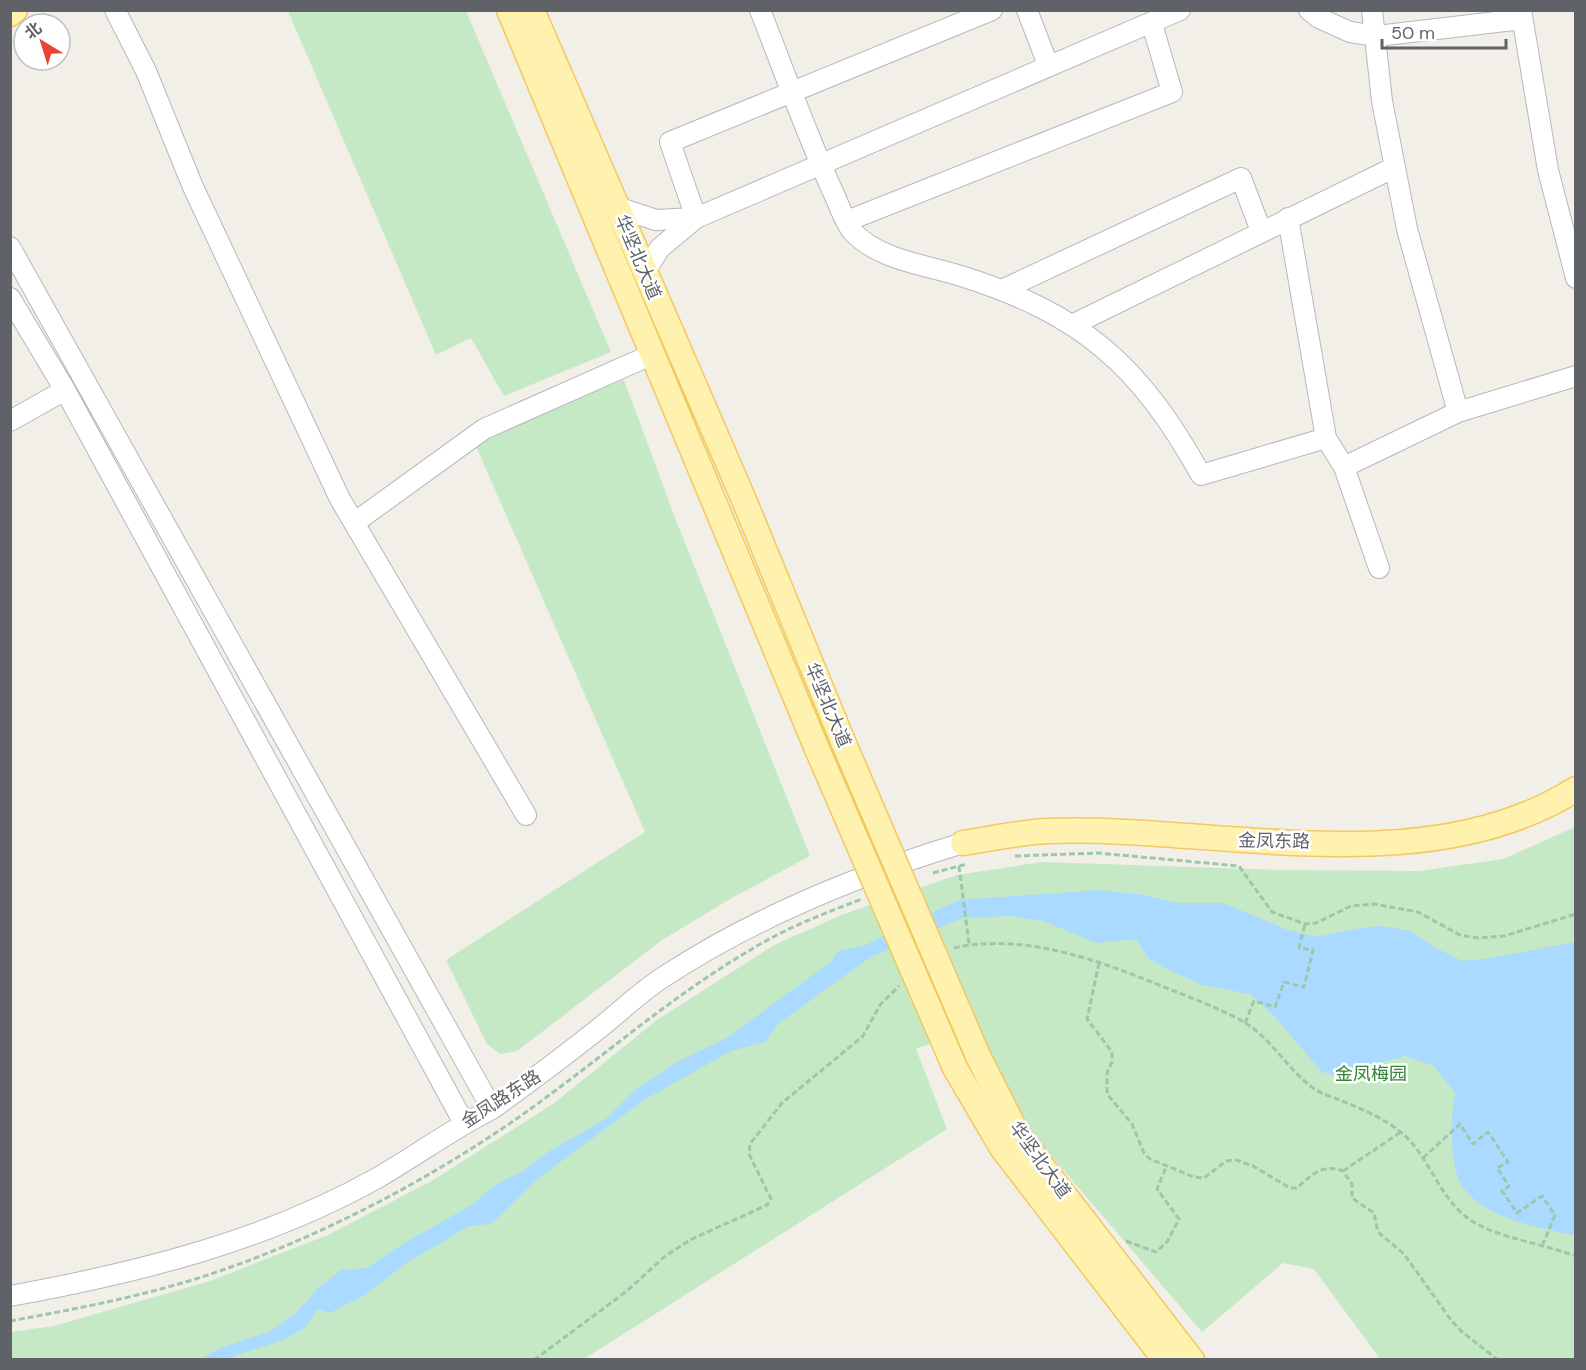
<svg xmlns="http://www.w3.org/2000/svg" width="1586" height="1370" viewBox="0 0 1586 1370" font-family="'DM Sans','Noto Sans SC',sans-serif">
	<rect width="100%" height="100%" fill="#f1efe8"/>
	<path fill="#c5e8c5" d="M288,11H466L611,352L504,396L471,338L436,355Z
		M624,380L677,523L810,856L730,899L662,940L517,1051L500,1054L487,1044L446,960L645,832L475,444L550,407Z
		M1575,827V1359H1380L1314,1269L1283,1263L1202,1332L1013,1111L965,1030L916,1049L947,1129L584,1359L11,1360L10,1332L54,1326L210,1281L328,1235L435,1179L553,1104L657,1020L774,945L844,914L957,875L1042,862L1278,870L1420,871L1503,859Z"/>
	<path fill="#aadaff" d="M1100,890L1145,895L1177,903H1223L1288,930L1316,937L1353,929L1381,926L1411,931L1434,947L1462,961L1491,958L1575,942V1235C1542,1230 1479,1216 1461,1184C1449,1161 1451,1118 1455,1093L1434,1066L1405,1056L1382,1062L1370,1071L1346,1078L1322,1072L1274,1016L1250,994L1202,985L1165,968L1148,958L1136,939L1097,943L1043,921L1010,916L962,918L871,957L779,1023L765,1042L731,1051L644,1100L536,1180L491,1224L469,1226L408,1262L363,1296L330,1313L317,1309L305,1328L280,1341L225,1359L198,1360L218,1349L271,1331L297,1312L317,1289L341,1270L367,1268L409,1240L472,1205L492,1187L523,1171L543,1155L607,1118L635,1090L679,1061L727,1038L832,961L838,951L863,946L959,900Z"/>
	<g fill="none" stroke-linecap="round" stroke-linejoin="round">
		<g stroke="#b5b8bc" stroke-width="22">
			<path id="minor" d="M115,10L146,71L193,187L340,499L526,815
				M760,10C784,71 806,133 833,192C839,204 844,222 853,232C879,260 926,265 961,276C1082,314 1140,365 1201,475L1326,438L1344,467L1458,412L1576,376
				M1027,10L1048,65
				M1309,10L1319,18L1350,32L1377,36L1522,19
				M1372,10L1382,101L1407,229L1458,412
				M1521,10L1548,170L1576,278
				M617,207L656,220L693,218
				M696,218L670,142L992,10
				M1288,218L1326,438
				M847,221L1172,92L1152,24
				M10,247L492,1109
				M644,273L660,248L696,218L1180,10
				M1004,289L1241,178L1261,231
				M10,298L65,390L464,1123
				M1072,325L1395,167
				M10,421L65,390
				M1344,467L1379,568
				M354,523L484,429L651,355
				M10,1296C137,1273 266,1241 379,1177C417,1155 452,1129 492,1109C528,1083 563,1057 597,1030C620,1012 641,991 665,976C757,916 858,875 963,843"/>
		</g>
		<g stroke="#f2c960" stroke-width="27">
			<path id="major" d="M509,10L817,749
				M532,10L744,500L842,739
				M10,14L15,10
				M963,843C991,839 1020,832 1049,831C1216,825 1425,885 1576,789
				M978,1056L1018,1135L1192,1360
				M955,1068L1002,1148L1165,1360"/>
		</g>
		<path stroke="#9cc7a9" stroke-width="3" stroke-dasharray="6 3" stroke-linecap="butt" d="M1015,856L1098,853L1239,866L1272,912L1305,924L1316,923L1351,906L1374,904L1418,912L1460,935L1478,938L1504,936L1576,914
			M959,866L969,944
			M933,873L967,864
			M954,948C1026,932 1103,962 1169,989C1194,999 1221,1009 1244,1022C1272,1039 1287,1069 1313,1088C1321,1094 1333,1097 1342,1101C1362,1109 1385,1119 1402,1133C1431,1158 1439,1200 1472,1221C1496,1237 1546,1245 1576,1256
			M1099,963L1087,1019L1112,1052V1062L1107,1073V1094L1132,1124L1144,1153L1150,1159L1194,1177L1204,1178L1226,1161L1236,1160L1253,1166L1290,1188H1297C1311,1175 1323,1163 1343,1171L1352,1184V1198L1374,1213L1378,1232L1404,1254L1451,1320L1461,1331L1498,1360
			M1245,1023L1254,1001L1275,1007L1284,982L1304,987L1313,950L1299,948L1305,924
			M1423,1158L1460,1124L1473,1144L1488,1132L1508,1162L1497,1168L1509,1186L1502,1191L1517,1213L1542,1196L1555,1215L1543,1244
			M1343,1171L1401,1132
			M1126,1241L1156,1252L1167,1242L1179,1219L1157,1189L1166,1167
			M10,1321C76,1309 144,1296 208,1275C313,1240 418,1186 509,1124C592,1067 666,999 752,949C786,928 825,913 862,899
			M534,1360L627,1291L664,1257L690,1240L767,1205L771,1199L749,1154L750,1144L782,1103L863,1036L880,1005L899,986"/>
		<use href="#minor" stroke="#fff" stroke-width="20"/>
		<use href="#major" stroke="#fff2af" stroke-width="24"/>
		<g stroke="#f2c960" stroke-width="27" stroke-linecap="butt">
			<path id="major-bridge" d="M842,739L978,1056
				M817,749L955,1068"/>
		</g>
		<use href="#major-bridge" stroke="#fff2af" stroke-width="24"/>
	</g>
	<g text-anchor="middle" stroke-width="5" stroke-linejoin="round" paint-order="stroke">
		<g font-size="18" fill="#5f6368" stroke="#fff">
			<text transform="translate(638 257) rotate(67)" y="6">华坚北大道</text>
			<text transform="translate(828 705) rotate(67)" y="6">华坚北大道</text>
			<text transform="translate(1274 841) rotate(1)" y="6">金凤东路</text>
			<text transform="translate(501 1099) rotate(-33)" y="6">金凤路东路</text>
			<text transform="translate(1040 1160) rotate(54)" y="6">华坚北大道</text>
		</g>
		<g font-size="18" fill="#348238" stroke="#fff">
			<text x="1371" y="1080">金凤梅园</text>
		</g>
	</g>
	<rect width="1586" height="1370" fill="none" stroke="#5f6368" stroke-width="24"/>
	<g transform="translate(42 42) rotate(322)"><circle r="28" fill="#ffffff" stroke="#bfc1c3" stroke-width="1.5"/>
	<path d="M0-4.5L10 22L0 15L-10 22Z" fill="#ea4335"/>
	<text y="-9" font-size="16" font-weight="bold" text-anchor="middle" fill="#5f6368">北</text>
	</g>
	<path d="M1382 39v9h124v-9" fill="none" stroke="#5f6368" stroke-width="3"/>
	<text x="1391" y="39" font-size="18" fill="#5f6368" stroke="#ffffff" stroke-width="4.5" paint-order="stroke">50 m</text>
</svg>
